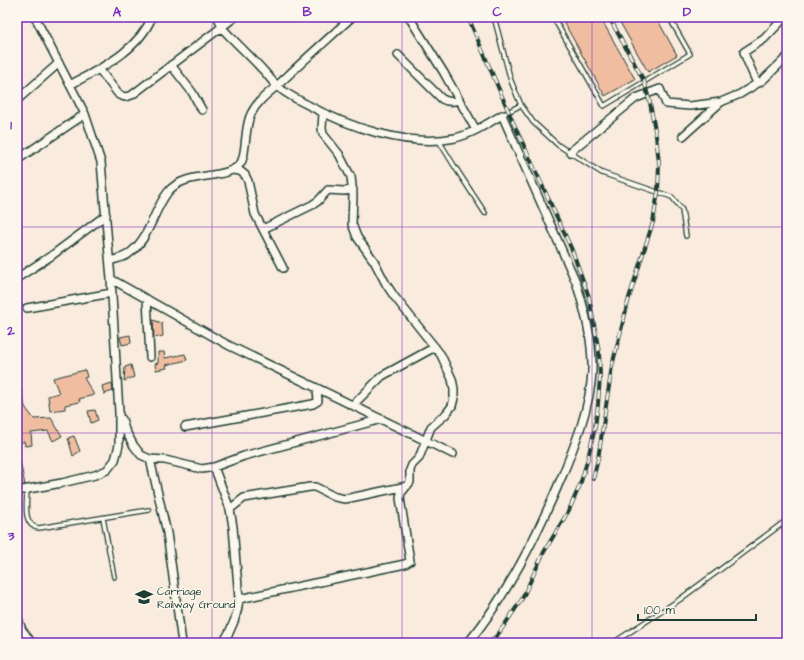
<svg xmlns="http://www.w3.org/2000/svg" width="804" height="660" viewBox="0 0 804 660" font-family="'Architects Daughter',sans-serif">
	<rect width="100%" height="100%" fill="#f9ebdd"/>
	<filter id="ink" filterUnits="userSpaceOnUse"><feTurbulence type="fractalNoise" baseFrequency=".025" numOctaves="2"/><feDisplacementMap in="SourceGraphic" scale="8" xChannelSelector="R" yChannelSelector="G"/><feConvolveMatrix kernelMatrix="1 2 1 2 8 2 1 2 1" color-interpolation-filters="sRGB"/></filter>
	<g filter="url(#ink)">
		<path fill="#f0bda1" stroke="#1f3d34" d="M561,17H600L635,79L605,96Z
			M617,17H656L677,55L648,72Z
			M153,320L162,323L163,336L154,338Z
			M130,335L131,343L122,345L120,337Z
			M158,352H164L165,358L185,354L187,360L166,365L167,368L156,370L155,364L158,363Z
			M131,365L134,377L124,381L125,367Z
			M85,370L87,377L84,378L94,395L79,399L80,402L65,405V409L50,411L48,396L59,393L53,378Z
			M112,383L113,391L104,394L102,386Z
			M18,388H21L25,407L34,419L51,418L62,436L53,441L48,431L31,433L32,445L25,446L24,441L17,445Z
			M95,410L98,420L91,423L88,411Z
			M74,436L80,451L73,456L68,438Z
			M17,461H20L25,485L17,486Z"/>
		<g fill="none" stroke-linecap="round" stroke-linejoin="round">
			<g stroke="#1f3d34" stroke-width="6">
				<path id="service" d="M494,17L511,81L521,105L533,122L558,145L602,173L672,197L682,210L686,236
					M553,17L604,106L690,54L669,17
					M502,115L521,105
					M439,141L455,167L485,213
					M27,489C27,503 22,526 39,528L149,510
					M103,518L114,577
					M613,643L679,600L787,520"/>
			</g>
			<g stroke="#1f3d34" stroke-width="10">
				<path id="minor" d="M218,17L222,28C235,42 249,55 262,69C267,74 271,80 276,85C284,93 295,98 304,103C346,126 407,148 455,138C472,134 487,124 502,115L576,282C585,311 593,341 592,372C590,407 576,442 563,474C538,533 509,593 468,643
					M409,17L444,73L476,130
					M398,55L442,99C448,102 452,102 459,100
					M171,65L192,92L202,110
					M99,69L119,95L125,97L132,95L235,17
					M757,83L746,58L744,52L764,39L785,17
					M70,85C101,68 138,51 152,17
					M17,100L59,63
					M683,136L721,102L740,94L763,80L787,57
					M570,152L636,98L660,89L666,104L690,106L721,102
					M17,160L85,114
					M232,170L240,171L245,175L248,181L255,214L283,268
					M263,229L312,205L318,201L328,190L344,191L353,190
					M110,261C115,259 122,258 127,255C150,240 152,212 168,192C185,170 226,181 240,164C247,156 244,126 251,114C257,101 270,92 280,83C304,60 328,39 352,17
					M17,278L51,256L106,215
					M111,279L228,345L453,454
					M147,299L150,357
					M27,308L112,293
					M353,405L382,376L435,347
					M122,419L125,430L134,446L141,455L150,459L165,460L202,469L214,467L244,456L382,419
					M185,427L313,404L318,401L317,388
					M150,459L167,533L182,643
					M214,467L230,509L233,527L239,599C238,616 232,629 223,643
					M17,491L62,483L95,475L107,470L115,460L119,445V412L111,279L101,162L85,114L35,17
					M230,509L244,498L310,487H315L335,497L345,499L407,486
					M239,599L405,564L410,561L400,498L401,493L410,482V470L412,465L419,458L431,427L446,414L452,406L454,398V389L452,379L441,355L394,296L386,284L374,261L357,237L352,224L353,195L351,177L339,154L323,134L322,128L323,114
					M17,616L22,630L32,643"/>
			</g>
			<use href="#service" stroke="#fbf7ec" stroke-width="3.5"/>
			<use href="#minor" stroke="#fbf7ec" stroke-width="7"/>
			<g stroke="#1f3d34" stroke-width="4">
				<path id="rail" d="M468,17L513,122L572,250L589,297L599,352L600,376L598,404L595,427L588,458L580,485L569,510L544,552L522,599L499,633L490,643
					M593,479L598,459L612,366L629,298L653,222L658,192L659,163L656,136L650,103L644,81L609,17"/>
			</g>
			<use href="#rail" stroke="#fbf7ec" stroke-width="2.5" stroke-dasharray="8" stroke-linecap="butt"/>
		</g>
	</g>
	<path fill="none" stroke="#7b2cbf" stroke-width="1" stroke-opacity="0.55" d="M212,17V643M402,17V643M592,17V643M17,227H787M17,433H787"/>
	<defs>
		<g id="university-bare" transform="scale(1.38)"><path d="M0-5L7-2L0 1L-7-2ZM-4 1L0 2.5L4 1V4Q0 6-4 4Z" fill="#1f3d34" stroke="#fbf7ec" stroke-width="2.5" paint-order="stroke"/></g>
	</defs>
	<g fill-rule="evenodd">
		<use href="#university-bare" x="144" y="597"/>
	</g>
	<g text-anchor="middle" stroke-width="3" stroke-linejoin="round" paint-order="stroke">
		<g font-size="11" fill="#1f3d34" stroke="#fbf7ec" text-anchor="start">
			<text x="157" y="595">Carriage<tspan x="157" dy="13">Railway Ground</tspan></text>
		</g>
	</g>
	<rect width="804" height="660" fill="none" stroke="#fbf7ec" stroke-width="44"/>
	<path d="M638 614v6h118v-6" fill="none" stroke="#1f3d34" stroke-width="2"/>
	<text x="644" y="614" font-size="12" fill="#1f3d34" stroke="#fbf7ec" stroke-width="3" paint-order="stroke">100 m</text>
	<rect x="22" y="22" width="760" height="616" fill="none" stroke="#7b2cbf" stroke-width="1.5"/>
	<g font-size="13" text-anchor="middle" font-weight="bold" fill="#7b2cbf">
		<text x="117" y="16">A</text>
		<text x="307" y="16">B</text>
		<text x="497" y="16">C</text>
		<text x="687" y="16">D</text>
		<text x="11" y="129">1</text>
		<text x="11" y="335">2</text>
		<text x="11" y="540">3</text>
	</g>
</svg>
